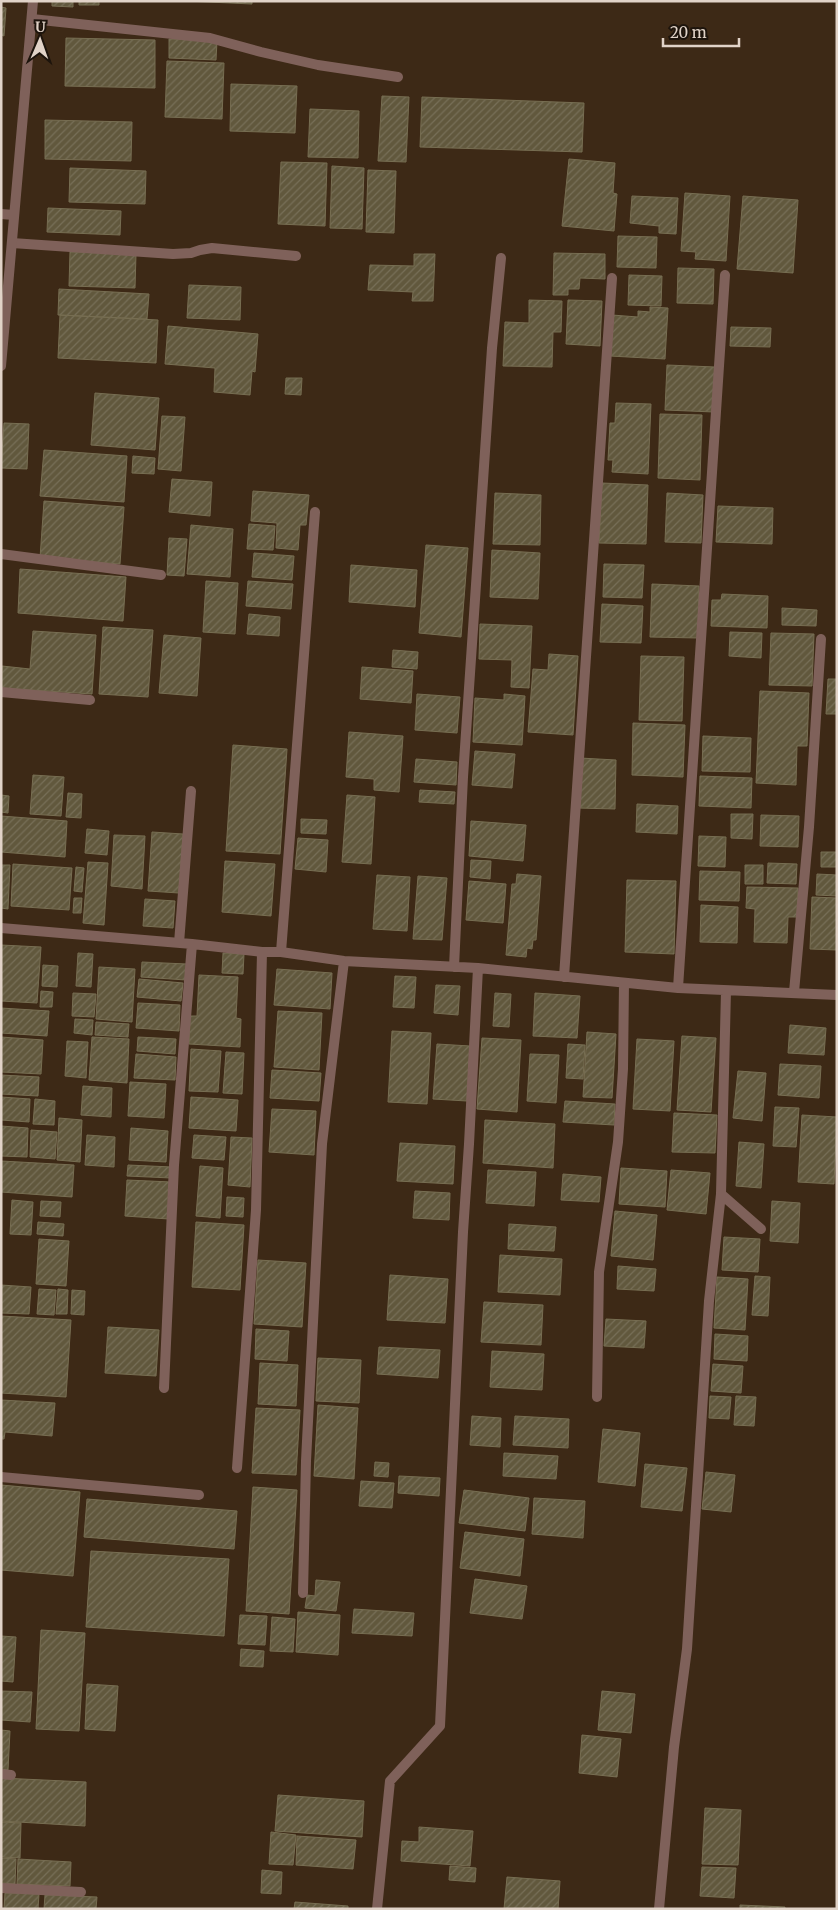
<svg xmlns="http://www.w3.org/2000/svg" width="838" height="1910" viewBox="0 0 838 1910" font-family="Merriweather,serif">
	<defs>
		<pattern id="building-hatch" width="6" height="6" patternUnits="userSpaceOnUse" patternTransform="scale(1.25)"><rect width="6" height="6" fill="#61583d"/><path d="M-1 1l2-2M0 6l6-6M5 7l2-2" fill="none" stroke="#776f58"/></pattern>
	</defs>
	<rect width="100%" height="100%" fill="#3d2916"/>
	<path fill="url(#building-hatch)" stroke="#776e52" d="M52,1H73V7L52,6Z
		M79,1H99V5H79Z
		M186,1H252V4Z
		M1,7L6,8L4,36L1,35Z
		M66,38L155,40V88L65,86Z
		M169,39L217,41L216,60L169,58Z
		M167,61L224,63L222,119L165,117Z
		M231,84L297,86L295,133L230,131Z
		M382,96L409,97L406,162L378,161Z
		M422,97L584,103L582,152L420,147Z
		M310,109L359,111L358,158L308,157Z
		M45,120L132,122L131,161L45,159Z
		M569,159L615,163L613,193L617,194L614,231L562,226Z
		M281,162L327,163L325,226L278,224Z
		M332,166L364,168L362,229L330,228Z
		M70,168L146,171L145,204L69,202Z
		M368,170L396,171L394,233L366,232Z
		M685,193L730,196L726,261L695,259L696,252L681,251Z
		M632,196L678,198L676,234L659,233V226L630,223Z
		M743,196L798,200L793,273L737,269Z
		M48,208L121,211L120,235L47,232Z
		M618,236L657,237L656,268L617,267Z
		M70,252L136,254L135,288L69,286Z
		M554,253L605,254V279L580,278L579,289H568V295H553Z
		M414,254H435L433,301H412L413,292L368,290L370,265L414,266Z
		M678,268L714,269L713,304L677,303Z
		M629,275L662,276L661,306L628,305Z
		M189,285L241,287L240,320L187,318Z
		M59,289L149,294L147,319L58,315Z
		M529,300L562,301L561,332H553L552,367L503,366L505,322L529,323Z
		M568,300L602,301L600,346L566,344Z
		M650,307L668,308L665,359L610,356L612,315L638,317V311L650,312Z
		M60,315L158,320L156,363L58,358Z
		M168,326L258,334L255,372L252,371L250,395L214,392L215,368L165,364Z
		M731,327L771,328L770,347L730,346Z
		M667,365L715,367L714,412L665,410Z
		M286,378H302L301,395L285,394Z
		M95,393L159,398L155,450L91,445Z
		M616,403L651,404L648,474L612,472L613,460H608L610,423H615Z
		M660,414L702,415L700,480L658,478Z
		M162,416L185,417L181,471L158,469Z
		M4,423L29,424L27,469L1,468Z
		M44,450L127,456L124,502L40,496Z
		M133,456L155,458L154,474L132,473Z
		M172,479L212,482L210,516L169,512Z
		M602,483L648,485L646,544L599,543Z
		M253,491L309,495L306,525H300L298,550L276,548L277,523L251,521Z
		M495,493L541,495L540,545L493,544Z
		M667,493L703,495L701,543L665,542Z
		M44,501L124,507L120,564L40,558Z
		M718,506L773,508L772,544L716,542Z
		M249,524L275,526L273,550L247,549Z
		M191,525L233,529L230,577L187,574Z
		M169,538L187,539L184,576L167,575Z
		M426,545L468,548L461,637L419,633Z
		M492,550L540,553L538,599L490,597Z
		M254,553L294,556L292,580L252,577Z
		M604,564L644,565L642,598L603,597Z
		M351,565L417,570L415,607L349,602Z
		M20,569L126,577L123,621L18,613Z
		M206,581L238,583L235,634L203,632Z
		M248,581L293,584L291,609L246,606Z
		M652,584L699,586L698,638L650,637Z
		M722,594L768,596L767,628L711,626L712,600H721Z
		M602,604L643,606L641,643L600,642Z
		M782,608L817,610L816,626L782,625Z
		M249,614L280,617L279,636L247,634Z
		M480,624L532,626L529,688L511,687L512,660L479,659Z
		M103,627L153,630L148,697L99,694Z
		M33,631L96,635L92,694L1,688L2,666L30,669Z
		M730,632L762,633L761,658L729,656Z
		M771,633L814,634L812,686L769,685Z
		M164,635L201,638L197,696L159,693Z
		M393,650L418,652L417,669L392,667Z
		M549,654L578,656L573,735L528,732L533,669L548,670Z
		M641,656L684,657L682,721L639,720Z
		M362,667L413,671L411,703L360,699Z
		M828,679H837V714H826Z
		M760,691L809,693L807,746H797L796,785L756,783Z
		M417,694L460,697L457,733L415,730Z
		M504,694L525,696L522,745L473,742L475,698L504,700Z
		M633,723L685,725L683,777L632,775Z
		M349,732L403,736L399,792L374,790V779L346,777Z
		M703,736L751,738L750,772L702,771Z
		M233,745L287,749L280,854L226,851Z
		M475,751L515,754L512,788L472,785Z
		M580,758L616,760L615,809L578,808Z
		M416,759L457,762L456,785L414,782Z
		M33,775L64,777L61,816L30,814Z
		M700,776L752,778L751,808L699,806Z
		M420,790L455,792L454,804L419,802Z
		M68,793L82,794L81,818L66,817Z
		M1,795L9,796L8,813L1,812Z
		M347,795L375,797L371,864L342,862Z
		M637,804L678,806L677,834L636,832Z
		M731,814H753L752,839L731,838Z
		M761,815L799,816L798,847L760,846Z
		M1,816L67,821L65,857L1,852Z
		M301,819L327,820L326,834L301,833Z
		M471,821L526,825L523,861L469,856Z
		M87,829L109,831L107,855L85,853Z
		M152,832L183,834L179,893L148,891Z
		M114,835L145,836L142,889L111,886Z
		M699,836L726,837L725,867L698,866Z
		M298,838L328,840L326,872L295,869Z
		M821,852H837V867H821Z
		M471,860L491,861L490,879L470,877Z
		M225,861L275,864L271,916L222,912Z
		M88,862L108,863L104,925L83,923Z
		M768,863L797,864L796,884L767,883Z
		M13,864L72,868L69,910L11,906Z
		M1,865H10L8,909L1,908Z
		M745,865H763V884H745Z
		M76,867L84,868L82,892L74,891Z
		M700,871L740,872L739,901L699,900Z
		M517,874L541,876L536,940H533L532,949L527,948L526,957L506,955L512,884H516Z
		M817,874L837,875V896L816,895Z
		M377,875L410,877L407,931L373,929Z
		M418,876L447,878L442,940L413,939Z
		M627,880L676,881L674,954L625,952Z
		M469,881L506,884L503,923L466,920Z
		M747,887L798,888L797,917H788L787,943L754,942L755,909L746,908Z
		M812,897L837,898V950L810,949Z
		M74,898H82L81,913H73Z
		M145,899L175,901L173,928L143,926Z
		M701,905L738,907L737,943L700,942Z
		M1,945L41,947L37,1003L1,1001Z
		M78,953L93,954L91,987L76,986Z
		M223,953L244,954L243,974L222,973Z
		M142,962L187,964L186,980L141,977Z
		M43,965L58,966L57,987L42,986Z
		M99,967L135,969L132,1022L96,1019Z
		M277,969L332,973L330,1009L274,1005Z
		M199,975L238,977L236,1018L241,1019L240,1047L189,1044L190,1016H197Z
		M395,976L416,977L414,1008L393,1007Z
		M139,979L183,983L181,1001L137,997Z
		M436,985L460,986L458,1015L434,1013Z
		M41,991L53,992L52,1007H40Z
		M73,993L96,994L94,1017L72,1016Z
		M495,993L511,994L509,1027L493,1026Z
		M535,993L580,996L577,1038L533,1036Z
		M138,1003L180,1005L179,1031L136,1028Z
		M1,1008L49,1011L47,1036L1,1033Z
		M278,1011L322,1013L319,1070L274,1067Z
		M75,1019L93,1020L92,1035L74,1033Z
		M96,1022L129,1024L128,1037L95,1035Z
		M790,1025L826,1028L824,1055L788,1053Z
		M392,1031L431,1033L427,1104L388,1102Z
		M587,1032L616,1034L612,1098L583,1097Z
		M682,1036L716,1038L711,1112L677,1110Z
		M1,1037L43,1040L41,1074L1,1072Z
		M92,1037L129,1039L127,1083L89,1080Z
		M138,1037L176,1039L175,1054L137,1051Z
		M482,1038L521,1040L517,1112L477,1109Z
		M637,1039L674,1041L670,1111L633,1109Z
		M67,1041L88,1042L86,1078L65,1076Z
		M437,1044L470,1046L467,1101L433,1099Z
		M568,1044L585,1045L583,1079L566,1078Z
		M191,1049L221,1051L218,1092L189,1091Z
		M226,1052L244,1053L242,1094L223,1093Z
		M136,1054L176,1057L175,1080L134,1078Z
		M530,1054L559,1055L556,1103L527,1101Z
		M780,1064L821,1066L819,1098L778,1095Z
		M272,1070L321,1073L319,1101L270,1098Z
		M738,1071L766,1073L762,1121L733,1118Z
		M1,1075L39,1077L38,1096L1,1094Z
		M130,1082L166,1084L164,1118L128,1116Z
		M83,1086L112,1088L111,1117L81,1115Z
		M1,1097L30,1099L29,1122L1,1120Z
		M191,1097L238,1100L236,1131L189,1128Z
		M35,1099L55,1101L54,1125L33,1124Z
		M565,1101L615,1104L614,1125L563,1122Z
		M775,1107L799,1108L796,1147L773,1146Z
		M272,1109L316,1111L314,1155L269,1152Z
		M674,1113L717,1115L715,1153L672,1152Z
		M802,1115L837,1117L834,1184L798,1182Z
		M59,1118L82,1120L80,1162L57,1160Z
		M485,1120L555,1124L553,1168L483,1163Z
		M1,1126L28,1128L27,1157L1,1156Z
		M131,1128L168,1131L166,1162L129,1160Z
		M31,1130L57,1132L55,1159L30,1157Z
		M87,1135L115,1137L114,1167L85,1165Z
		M194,1135L226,1137L224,1160L192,1158Z
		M231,1137L252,1138L250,1187L228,1185Z
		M739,1142L764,1144L761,1188L736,1186Z
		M400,1143L455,1146L453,1184L397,1181Z
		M1,1161L74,1165L72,1197L1,1192Z
		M128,1165L172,1167L171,1178L127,1176Z
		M200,1166L223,1168L220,1218L196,1216Z
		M621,1168L667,1171L665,1207L619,1204Z
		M488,1170L536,1172L534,1206L486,1203Z
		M671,1170L710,1173L706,1214L667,1210Z
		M563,1174L601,1177L599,1202L561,1200Z
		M127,1180L171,1182L169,1219L125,1216Z
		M415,1191L450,1193L449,1220L413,1218Z
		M227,1197L244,1198L243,1217L226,1216Z
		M12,1200L33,1202L31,1235L10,1234Z
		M41,1201L61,1202L60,1217L40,1216Z
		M772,1201L800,1203L798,1243L770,1241Z
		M615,1211L657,1215L653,1260L611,1256Z
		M38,1222L64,1224L63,1236L37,1234Z
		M196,1222L244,1225L240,1290L192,1287Z
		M509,1224L556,1227L554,1251L508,1249Z
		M724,1237L760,1239L758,1272L722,1270Z
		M39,1239L69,1241L66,1286L36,1284Z
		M500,1255L562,1259L560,1295L498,1292Z
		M258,1260L306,1263L302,1327L254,1324Z
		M618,1266L656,1269L654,1291L617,1289Z
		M390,1275L448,1279L445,1323L387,1320Z
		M755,1276L770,1277L768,1316L752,1315Z
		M717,1277L748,1279L745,1330L714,1328Z
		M1,1285L31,1287L29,1314L1,1313Z
		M39,1289L56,1290L54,1315L37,1314Z
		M58,1289L68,1290L67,1314H56Z
		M72,1290L85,1291L84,1315L71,1314Z
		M484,1302L543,1305L541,1345L481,1342Z
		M1,1316L71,1320L66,1397L1,1393Z
		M606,1319L646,1321L644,1348L604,1346Z
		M108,1327L159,1330L156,1376L105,1373Z
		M256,1329L289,1331L287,1361L255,1359Z
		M715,1334L748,1336L747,1361L714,1359Z
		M379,1347L440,1350L438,1378L377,1374Z
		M492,1351L544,1354L542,1390L490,1387Z
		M318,1358L361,1360L359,1403L316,1401Z
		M260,1363L298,1365L296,1406L258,1404Z
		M713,1364L743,1366L741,1393L711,1391Z
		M710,1396L731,1397L729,1419L709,1418Z
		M736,1396L756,1397L754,1426L734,1425Z
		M1,1400L55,1403L52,1436L5,1432L4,1439H1Z
		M318,1405L358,1408L354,1479L314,1476Z
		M256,1408L300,1410L296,1475L252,1473Z
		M472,1416L501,1418L500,1447L470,1445Z
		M515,1416L569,1419L568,1448L513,1445Z
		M603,1429L640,1433L635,1486L598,1482Z
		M504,1453L558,1456L556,1479L503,1476Z
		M375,1462L389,1463L388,1477L374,1476Z
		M645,1464L687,1468L682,1511L641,1507Z
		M706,1472L735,1475L731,1512L702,1509Z
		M399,1476L440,1478L439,1496L398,1493Z
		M361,1481L394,1483L392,1508L359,1506Z
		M1,1485L80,1492L73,1576L1,1570Z
		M253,1487L297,1490L289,1614L246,1611Z
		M464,1490L529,1498L525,1531L459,1523Z
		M534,1498L585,1501L583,1538L532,1534Z
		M87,1499L237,1511L234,1549L84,1537Z
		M465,1532L524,1539L520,1576L460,1568Z
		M91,1551L229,1559L224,1636L86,1627Z
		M475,1579L527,1586L522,1619L470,1613Z
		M316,1580L340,1582L336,1611L305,1608L307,1595L315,1596Z
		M354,1609L414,1613L412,1636L352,1633Z
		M298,1612L340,1615L338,1655L296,1652Z
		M240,1615L267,1616L265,1645L238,1644Z
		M272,1617L295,1619L293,1652L270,1651Z
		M41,1630L85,1633L79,1731L36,1729Z
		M1,1636L16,1637L13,1682L1,1681Z
		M241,1649L264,1651L263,1667L240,1666Z
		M87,1684L118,1686L115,1731L85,1729Z
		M1,1691L32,1692L30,1722L1,1720Z
		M602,1691L635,1694L631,1733L598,1730Z
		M1,1730L10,1731L8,1770L1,1769Z
		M582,1735L621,1739L617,1777L579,1773Z
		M1,1778L86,1782L85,1826L1,1821Z
		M278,1795L364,1801L362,1837L275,1831Z
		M705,1808L741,1810L738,1865L702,1864Z
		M1,1822L21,1823L20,1858L1,1857Z
		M419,1827L473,1831L470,1866L401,1861L402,1841L419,1842Z
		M271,1832L296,1835L293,1865L269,1864Z
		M297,1836L356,1840L353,1869L296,1865Z
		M1,1858L16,1859L15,1884L1,1883Z
		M18,1859L71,1862L70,1886L17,1884Z
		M450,1866L476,1868L475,1882L449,1880Z
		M702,1867L736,1868L734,1898L700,1896Z
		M262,1870L282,1872L281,1894L261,1893Z
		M507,1877L560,1881L558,1909H504Z
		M5,1893L39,1894L38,1909H4Z
		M45,1895L97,1897L96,1909H44Z
		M295,1902L348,1906V1909H294Z
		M740,1905L785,1907V1909H740Z"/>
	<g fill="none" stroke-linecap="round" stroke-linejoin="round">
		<path stroke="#7f615a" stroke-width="10" d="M1,1477L199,1495"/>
		<path stroke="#7f615a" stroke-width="10" d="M32,19L210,38L261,52L318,65L398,77
			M1,214L14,215
			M12,243L173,254L191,253L200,250L212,248L296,256
			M1,554L161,575
			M1,692L90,700
			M1,928L192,944L262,952H281L344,961L478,968L678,988L837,995
			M179,943L191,791
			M281,952L315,512
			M454,967L463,777L492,348L501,258
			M564,977L612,278
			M678,988L725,275
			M726,991L721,1194L761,1229
			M794,992L809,827L821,639
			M164,1388L174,1165L192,944
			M597,1397L599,1272L618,1142L623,1069L624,983
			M237,1468L256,1210L262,952
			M303,1593L306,1461L322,1144L344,961
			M1,1774L11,1775
			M1,1888L81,1892
			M377,1909L390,1781L440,1726L463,1232L469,1144L478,968
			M659,1909L674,1747L687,1649L709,1301L721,1194"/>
		<path stroke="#7f615a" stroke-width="10" d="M1,366L33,1"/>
	</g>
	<rect width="838" height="1910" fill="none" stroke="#e1d3c8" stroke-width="5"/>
	<g transform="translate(40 40) rotate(2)" stroke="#1d140c" stroke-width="4" paint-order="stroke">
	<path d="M0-4L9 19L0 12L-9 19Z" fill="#e1d3c8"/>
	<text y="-8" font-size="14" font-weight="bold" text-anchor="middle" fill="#e1d3c8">U</text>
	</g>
	<path d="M663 38v8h76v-8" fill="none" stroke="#e1d3c8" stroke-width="2.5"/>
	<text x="670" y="38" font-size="15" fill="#e1d3c8" stroke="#1d140c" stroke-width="4" paint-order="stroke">20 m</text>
</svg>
